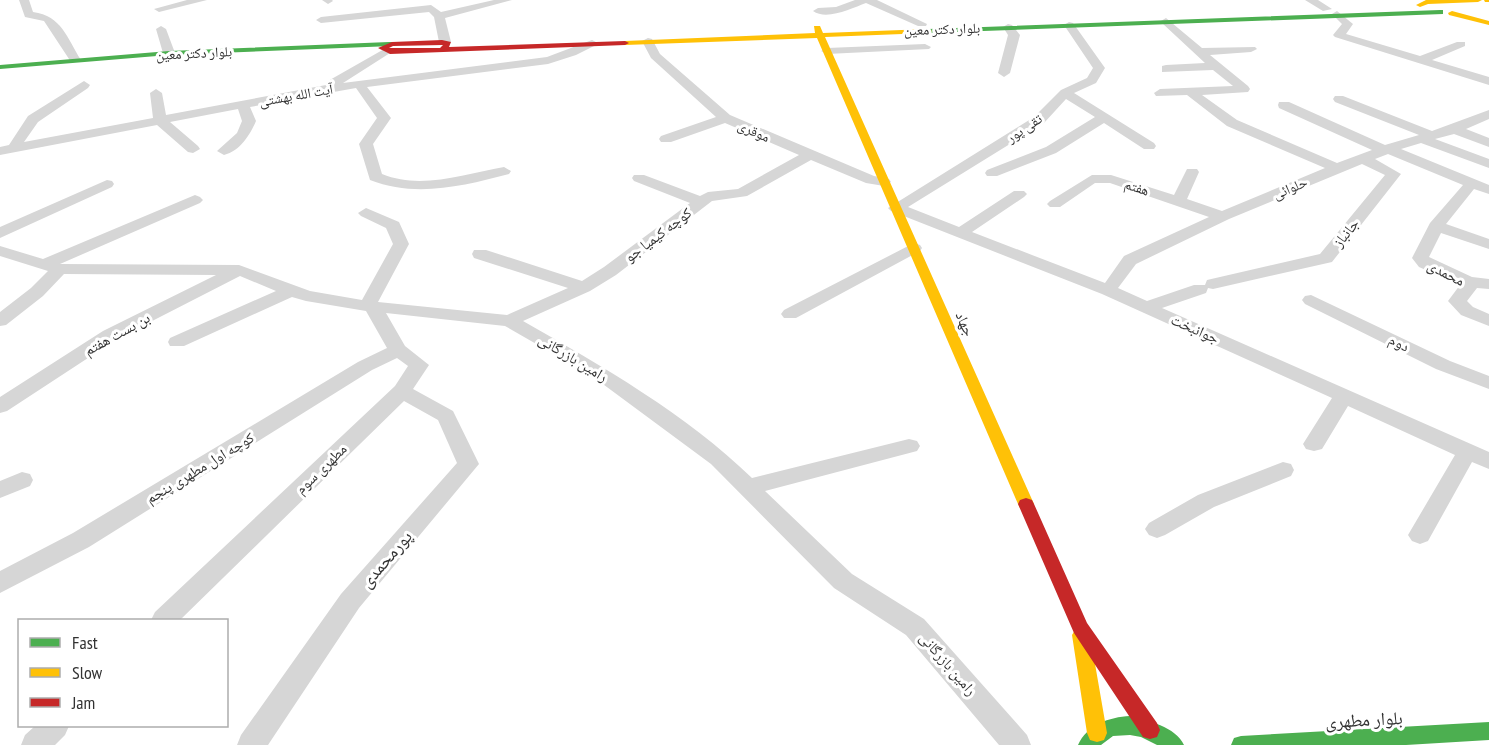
<svg xmlns="http://www.w3.org/2000/svg" width="1489" height="745" viewBox="0 0 1489 745" font-family="'PT Sans Narrow','Noto Naskh Arabic',sans-serif">
	<rect width="100%" height="100%" fill="#fff"/>
	<g fill="none" stroke-linecap="round" stroke-linejoin="round">
		<path fill="#d6d6d6" fill-rule="evenodd" d="M19,0H29L33,12C62,16 67,38 81,60L79,62H71L44,21L25,17Z
			M187,0H207L159,12L154,9Z
			M322,0H332L333,1L328,4Z
			M494,0H512L445,18L451,42L445,45L439,42L434,17L429,12L321,23L316,20L321,17L431,5L441,12Z
			M855,0H877L927,24L926,26H918L866,3C852,8 827,21 813,11L818,8L836,7Z
			M1305,0H1318L1332,9L1323,11Z
			M1337,11L1353,24L1346,34L1420,56L1457,42H1465V46L1432,60L1489,77V85L1335,37L1333,35L1342,24L1332,14Z
			M1166,18L1202,48L1255,47L1257,49L1251,52L1210,55L1248,86L1250,89L1248,92L1202,95L1237,120L1337,163L1372,150L1279,108L1278,105L1279,102H1289L1385,145L1419,135L1335,102L1333,99L1335,96H1343L1432,131L1489,110V119L1466,129L1489,138V147L1454,134L1435,139L1489,159V168L1421,143L1401,149L1489,185V194L1474,189L1446,224L1489,239V249L1441,233L1429,257L1472,277L1489,279V289L1477,288L1467,301L1473,307L1489,314V326L1461,315L1448,301L1460,285L1419,267L1412,258L1430,223L1463,185L1388,154L1375,159L1401,174L1332,262L1213,289L1208,288L1206,293L1162,308L1489,452V469L1472,462L1428,541L1420,544L1412,541L1408,535L1455,455L1348,406L1322,449L1314,451L1306,449L1303,444L1332,398L1102,294L891,211L888,208L1034,117L1061,90L1087,78L1093,68L1064,25L1069,22L1073,23L1105,68L1096,83L1074,93L1154,143L1156,146L1154,149H1144L1104,123L1056,153L997,176H987L985,173L987,170L1046,147L1095,117L1066,99L1044,123L908,207L959,227L1014,191H1024L1027,194L1024,197L972,232L1105,283L1124,256L1209,217L1110,183H1095L1060,207H1050L1047,204L1050,201L1092,175H1111L1174,195L1187,169H1197L1199,172L1187,199L1222,211L1325,168L1227,126L1187,95L1156,96L1154,93L1160,89L1233,86L1213,70L1162,72V66L1166,65L1205,63L1162,23L1161,21ZM1362,164L1385,175L1320,254L1207,280L1205,285H1194L1147,301L1118,288L1136,264L1229,219Z
			M1008,24L1012,25L1020,35L1010,73L1004,77L998,73L1008,35L1003,27Z
			M161,26L166,29L175,53L173,55H165L163,53L156,29Z
			M648,38L652,39L660,54L730,115L874,176L889,179L891,182L884,186L866,183L811,160L747,196L712,201L616,275L590,291L523,321C602,366 686,414 752,478L909,439L917,441L920,446L917,451L765,491L852,574L924,619L1027,735L1031,745H999L906,635L834,588L711,464L592,376L505,326L386,313L405,346L429,365L413,389L453,411L479,464L359,608L268,745H237L241,735L341,594L457,463L438,420L404,401L180,620H151L155,612L395,386L408,366L397,358L372,370L89,547L0,593V571L73,533L358,362L387,348L366,311L306,301L292,297L184,346H170L168,342L170,338L276,291L240,276L117,339L7,411L0,413V397L103,331L216,275L64,274L43,296L6,325L0,326V312L31,288L48,271L0,256V246L43,259L195,195L200,197L203,200L200,203L60,264L239,265L310,291L362,300L393,244L386,228L361,216L358,213L366,208L399,222L409,244L378,302L507,315L568,288L474,258L472,254L474,250H486L582,281L604,267L690,203L634,181L632,178L634,175H644L700,196L708,192L738,189L799,155L725,123L671,142H661L659,139L661,136L716,117L651,58L642,41Z
			M592,40L598,43L596,45L576,55L548,64L367,87L391,118L373,144L382,174C421,190 464,174 504,167L511,171L509,174C463,186 416,198 370,180L359,144L377,118L356,88L250,107L256,121C250,135 240,151 224,155L217,151L237,133L242,121L238,109L170,122L198,146L200,149L193,153L188,152L157,125L0,155V147L9,145L28,116L84,81L90,85L88,88L38,122L24,142L153,118L150,93L156,89L162,93L166,115L326,85L328,81L386,48L390,49V53L343,83L547,57Z
			M925,44L931,47L929,49L827,54L821,51L827,48Z
			M107,180L112,181L114,184L112,187L0,238V227Z
			M914,243L920,245L922,248L920,251L796,318H784L781,314L784,310Z
			M1311,295L1450,361L1489,376V389L1436,369L1305,304L1302,300L1305,296Z
			M1283,462L1291,464L1294,470L1291,476L1214,507L1165,535L1157,538L1149,535L1145,529L1149,523L1198,495Z
			M22,472L30,474L33,480L30,486L0,498V481Z
			M35,726H69L65,735L55,745H21L25,735Z"/>
		<path fill="#4caf50" fill-rule="evenodd" d="M1440,10H1443V14L928,33L924,31L928,29Z
			M389,42H392V46L169,55L0,69V65L169,51Z
			M1130,716C1147,720 1176,727 1184,745H1157L1141,737L1130,735L1113,736L1101,745H1078C1087,725 1109,717 1130,716Z
			M1489,722V740L1406,745H1231L1234,738L1241,736Z"/>
		<path fill="#ffc107" fill-rule="evenodd" d="M1426,0H1482L1478,2L1428,4L1420,7L1416,5Z
			M1484,0H1489V2H1485Z
			M1452,11L1489,21V25L1449,15L1448,13Z
			M814,26H820L823,33L928,29L932,31L928,33L825,37L1034,504L1032,508L1026,510L1020,508L1018,504L817,38L625,45L621,43L625,41L815,33Z
			M1081,627L1087,630L1090,635L1107,733L1104,740L1097,742L1090,740L1087,733L1072,635L1075,630Z"/>
		<path fill="#c62828" fill-rule="evenodd" d="M442,40L451,42L449,47L625,41L629,43L625,45L390,54L378,48L392,42ZM443,45L440,48H389L393,46Z
			M1026,498L1032,500L1034,504L1087,623L1157,723L1160,730L1157,737L1150,739L1143,737L1074,633L1018,504L1020,500Z"/>
	</g>
	<g text-anchor="middle" stroke-width="6" stroke-linejoin="round" paint-order="stroke">
		<g font-size="14" fill="#323232" stroke="#fff">
			<text transform="translate(942 29) rotate(-2)" y="5">بلوار دکتر معین</text>
			<text transform="translate(194 53) rotate(-3)" y="5">بلوار دکتر معین</text>
			<text transform="translate(296 95) rotate(-10)" y="5">آیت الله بهشتی</text>
			<text transform="translate(1024 128) rotate(-34)" y="5">تقی پور</text>
			<text transform="translate(754 131) rotate(24)" y="5">موقری</text>
			<text transform="translate(1137 187) rotate(18)" y="5">هفتم</text>
			<text transform="translate(1290 188) rotate(-23)" y="5">حلوائی</text>
		</g>
		<g font-size="15" fill="#323232" stroke="#fff">
			<text transform="translate(1346 233) rotate(-51)" y="5">جانباز</text>
			<text transform="translate(658 235) rotate(-37)" y="5">کوچه کیمیا جو</text>
			<text transform="translate(1446 273) rotate(27)" y="5">محمدی</text>
			<text transform="translate(965 324) rotate(66)" y="5">جهاد</text>
			<text transform="translate(1195 329) rotate(24)" y="5">جوانبخت</text>
			<text transform="translate(117 334) rotate(-29)" y="5">بن بست هفتم</text>
			<text transform="translate(1399 343) rotate(26)" y="5">دوم</text>
			<text transform="translate(573 358) rotate(31)" y="5">رامین بازرگانی</text>
			<text transform="translate(200 468) rotate(-31)" y="5">کوچه اول مطهری پنجم</text>
			<text transform="translate(321 469) rotate(-44)" y="5">مطهری سوم</text>
			<text transform="translate(948 664) rotate(49)" y="5">رامین بازرگانی</text>
		</g>
		<g font-size="18" fill="#323232" stroke="#fff">
			<text transform="translate(386 559) rotate(-49)" y="6">پورمحمدی</text>
			<text transform="translate(1364 720) rotate(-3)" y="6">بلوار مطهری</text>
		</g>
	</g>
	<rect x="18" y="619" width="210" height="108" fill="#ffffff" stroke="#adadad" stroke-width="1.5"/>
	<rect x="30" y="638" width="30" height="9" fill="#4caf50" stroke="#adadad" stroke-width="1.5"/>
	<text x="72" y="649" font-size="18" fill="#323232">Fast</text>
	<rect x="30" y="668" width="30" height="9" fill="#ffc107" stroke="#adadad" stroke-width="1.5"/>
	<text x="72" y="679" font-size="18" fill="#323232">Slow</text>
	<rect x="30" y="698" width="30" height="9" fill="#c62828" stroke="#adadad" stroke-width="1.5"/>
	<text x="72" y="709" font-size="18" fill="#323232">Jam</text>
</svg>
